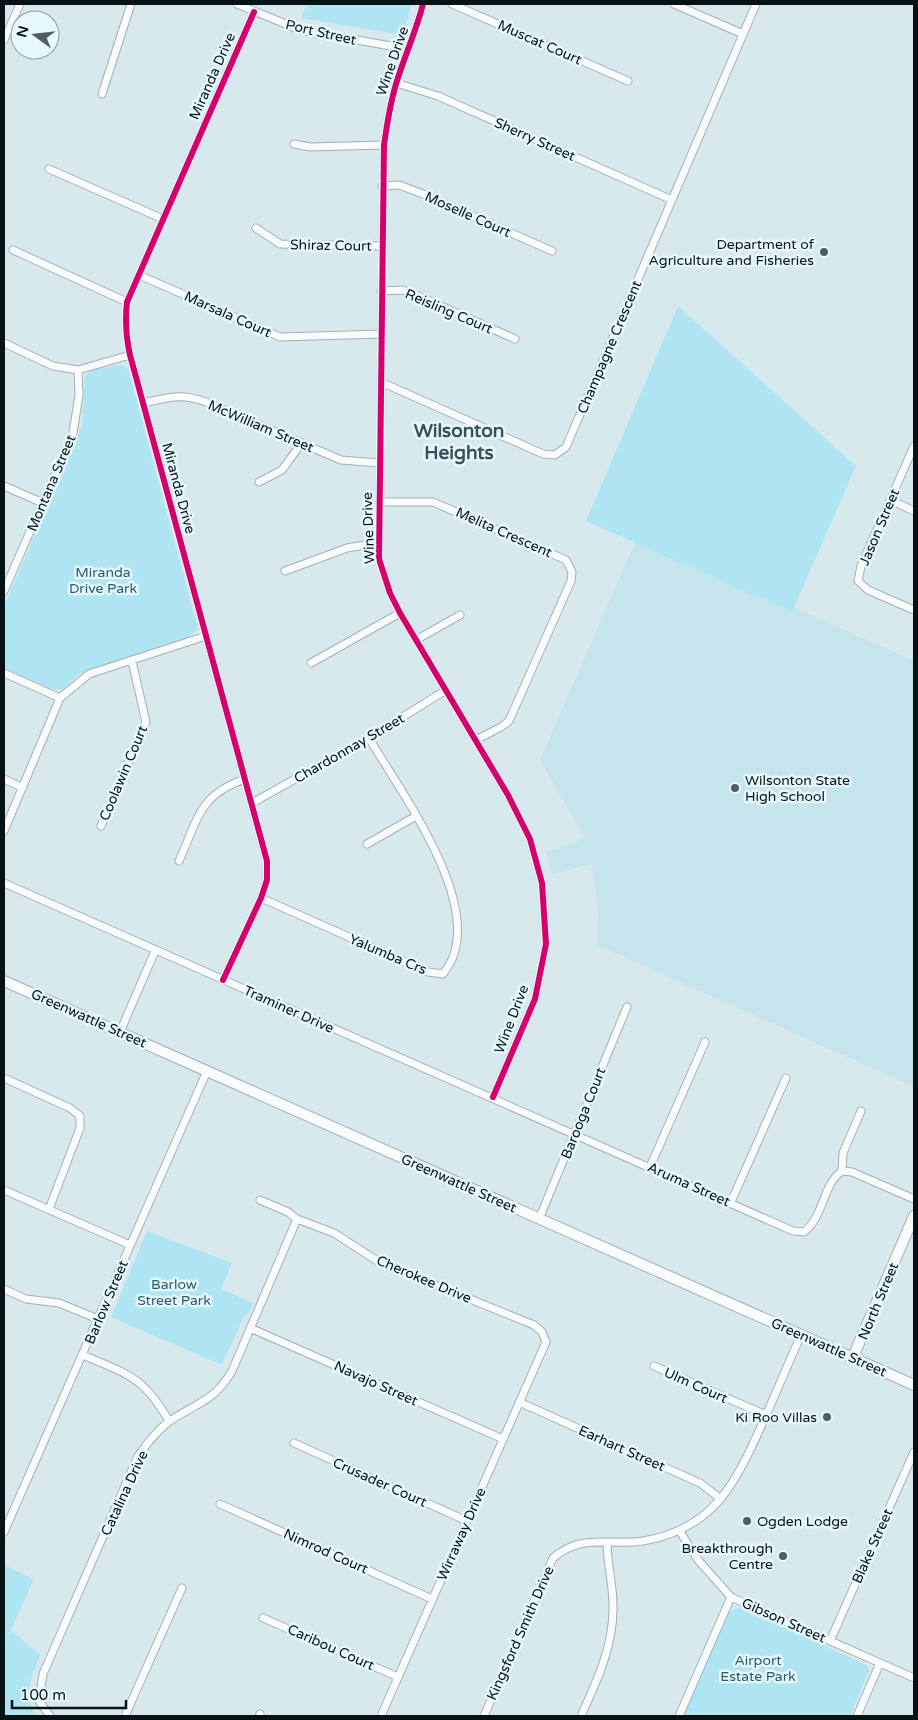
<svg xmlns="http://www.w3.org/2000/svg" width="918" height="1720" viewBox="0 0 918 1720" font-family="'Varela Round',sans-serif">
	<rect width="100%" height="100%" fill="#d8e9ee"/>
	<path fill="#c6e4ec" d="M635,543L792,611L794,607L914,661V1087L597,945L598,915L592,864L552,874L546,852L585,838L540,760Z"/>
	<path fill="#afe5f3" d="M307,4H412L404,31L397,34L301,18Z
		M678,306L856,466L792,612L586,521Z
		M121,365L128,369L198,629L187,638L80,673L63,689H51L4,668V606L82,426L85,376L91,370Z
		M147,1231L232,1263L221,1289L253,1303L248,1315L245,1314L222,1365L111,1317Z
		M4,1565L34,1579L11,1630L40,1655C32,1678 22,1693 36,1716H4Z
		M739,1607L867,1665L869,1671L850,1716H683L729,1612Z"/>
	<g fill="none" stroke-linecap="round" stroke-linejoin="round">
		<g stroke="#a2afb3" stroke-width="9">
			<path id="street" d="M237,4L300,30L408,49
				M423,4C416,32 404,57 396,84C390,104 387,124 384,145L379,559L390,593L400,613L508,795L530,839L542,883L546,944L535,999L493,1097
				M452,4L628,81
				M674,4L743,34
				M4,40L20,4
				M396,83L438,96L672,200
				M102,94L131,4
				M294,144L310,147L384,145
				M49,169L163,219
				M382,186L399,185L423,194L552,251
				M256,228L280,244L382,246
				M13,250L127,302
				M139,275L280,337L381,334
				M381,291L403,290L414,294L515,339
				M4,343L53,366L78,370L130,355
				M381,382L543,454L555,455L566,447L756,4
				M144,403C170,397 181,393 206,402L341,460L379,463
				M914,446L861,566L858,581L868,590L914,610
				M259,482L282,470L301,444
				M4,486L43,503
				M890,500L914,511
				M379,502H433L566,560L572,572L571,581L509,721L501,727L476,740
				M285,571L347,548L378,543
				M4,591L73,433L79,395L78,370
				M416,640L460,615
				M311,663L400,613
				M4,673L60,698
				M4,779L23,788
				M252,803L369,738L446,690
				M101,826L146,722L132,661
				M4,831L60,698L89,674L206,636
				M367,844L416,816
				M179,861C198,820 198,795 245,779
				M4,883L793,1231L804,1232C825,1215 822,1185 842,1171
				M261,898L428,972L443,974C446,969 451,963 453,957C477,894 400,791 369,738
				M223,980L261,898L267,880V861L130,355C126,337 125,320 127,302L254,12
				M120,1032L155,951
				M4,1078L70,1108L80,1116V1128L49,1209
				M650,1167L705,1042
				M842,1171L852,1172L914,1199
				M842,1171L843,1153L861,1111
				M4,1190L130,1245
				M260,1200L288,1212L297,1219L334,1233L379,1262L534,1325L542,1332L546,1342L381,1716
				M731,1202L786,1078
				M539,1219L627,1007
				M4,1289L26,1299L59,1303L98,1319
				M250,1328L503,1439
				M83,1355C129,1375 143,1376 169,1421
				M654,1366L766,1415
				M519,1402L700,1483L721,1499
				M294,1443L467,1521
				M220,1504L432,1599
				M679,1530L698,1560L731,1597L914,1678
				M4,1532L207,1071
				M263,1618L398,1677
				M830,1641L914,1452
				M50,1716L39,1701L43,1674L138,1456C147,1444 157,1430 170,1421C197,1402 213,1403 232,1371L297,1219
				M125,1716L182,1588
				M259,1716L260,1714
				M484,1716L553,1558C582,1533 608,1546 643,1541C715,1529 736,1482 763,1422C776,1393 788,1364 801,1335
				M581,1716C597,1681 614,1645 613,1605C613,1584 607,1564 607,1543
				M679,1716L731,1597
				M857,1716L880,1663"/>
		</g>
		<g stroke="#a2afb3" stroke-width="12">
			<path id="secondary" d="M4,981L914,1385
				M853,1357L914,1216"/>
		</g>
		<use href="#street" stroke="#f9fcfc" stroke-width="7"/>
		<use href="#secondary" stroke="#f9fcfc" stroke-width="10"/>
		<g stroke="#e7f9fe" stroke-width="9">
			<path id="cycleway" d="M423,4C416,32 404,57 396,84C390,104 387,124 384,145L379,559L390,593L400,613L508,795L530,839L542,883L546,944L535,999L493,1097
				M223,980L261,898L267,880V861L130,355C126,337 125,320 127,302L254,12"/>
		</g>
		<use href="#cycleway" stroke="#d6006c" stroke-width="6"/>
	</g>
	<g fill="#505d61" stroke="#e7f9fe" stroke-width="2">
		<circle cx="824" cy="252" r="5"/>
		<circle cx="735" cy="788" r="5"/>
		<circle cx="827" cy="1417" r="5"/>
		<circle cx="747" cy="1521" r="5"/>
		<circle cx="783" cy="1556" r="5"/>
	</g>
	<g text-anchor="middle" stroke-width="5" stroke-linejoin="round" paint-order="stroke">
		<g font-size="14" fill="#071215" stroke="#e7f9fe">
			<text transform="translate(321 32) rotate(13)" y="5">Port Street</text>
			<text transform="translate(540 42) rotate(24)" y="5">Muscat Court</text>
			<text transform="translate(392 61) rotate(-71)" y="5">Wine Drive</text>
			<text transform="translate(212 76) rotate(-66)" y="5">Miranda Drive</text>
			<text transform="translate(535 139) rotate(24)" y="5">Sherry Street</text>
			<text transform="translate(468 214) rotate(24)" y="5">Moselle Court</text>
			<text transform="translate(331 245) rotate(1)" y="5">Shiraz Court</text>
			<text transform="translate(449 311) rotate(23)" y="5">Reisling Court</text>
			<text transform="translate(228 314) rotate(24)" y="5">Marsala Court</text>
			<text transform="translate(609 347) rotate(-67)" y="5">Champagne Crescent</text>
			<text transform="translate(261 426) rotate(23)" y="5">McWilliam Street</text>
			<text transform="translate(51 483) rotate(-67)" y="5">Montana Street</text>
			<text transform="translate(179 488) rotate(75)" y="5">Miranda Drive</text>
			<text transform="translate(879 527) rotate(-67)" y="5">Jason Street</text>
			<text transform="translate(368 528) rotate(-92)" y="5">Wine Drive</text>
			<text transform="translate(504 532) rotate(24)" y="5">Melita Crescent</text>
			<text transform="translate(349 748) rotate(-30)" y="5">Chardonnay Street</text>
			<text transform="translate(123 773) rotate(-67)" y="5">Coolawin Court</text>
			<text transform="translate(388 954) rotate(23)" y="5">Yalumba Crs</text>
			<text transform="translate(289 1009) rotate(24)" y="5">Traminer Drive</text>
			<text transform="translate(89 1018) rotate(24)" y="5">Greenwattle Street</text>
			<text transform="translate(511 1019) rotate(-69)" y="5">Wine Drive</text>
			<text transform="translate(583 1113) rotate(-68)" y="5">Barooga Court</text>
			<text transform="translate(459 1183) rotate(24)" y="5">Greenwattle Street</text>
			<text transform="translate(689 1184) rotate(24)" y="5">Aruma Street</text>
			<text transform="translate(424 1279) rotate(23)" y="5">Cherokee Drive</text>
			<text transform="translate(878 1301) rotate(-67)" y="5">North Street</text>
			<text transform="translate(106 1302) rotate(-67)" y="5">Barlow Street</text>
			<text transform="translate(829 1347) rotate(24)" y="5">Greenwattle Street</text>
			<text transform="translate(376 1383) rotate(24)" y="5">Navajo Street</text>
			<text transform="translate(696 1385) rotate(24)" y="5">Ulm Court</text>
			<text transform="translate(622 1448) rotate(24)" y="5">Earhart Street</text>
			<text transform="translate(380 1482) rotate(24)" y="5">Crusader Court</text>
			<text transform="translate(124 1493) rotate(-65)" y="5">Catalina Drive</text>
			<text transform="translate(461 1534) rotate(-66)" y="5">Wirraway Drive</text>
			<text transform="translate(872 1546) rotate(-66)" y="5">Blake Street</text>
			<text transform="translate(326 1551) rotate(24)" y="5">Nimrod Court</text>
			<text transform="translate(784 1620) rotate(24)" y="5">Gibson Street</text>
			<text transform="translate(520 1633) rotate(-66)" y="5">Kingsford Smith Drive</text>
			<text transform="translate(331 1647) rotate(24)" y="5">Caribou Court</text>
		</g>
		<g font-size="14" fill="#071215" stroke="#e7f9fe" text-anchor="end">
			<text x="814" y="249">Department of<tspan x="814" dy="16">Agriculture and Fisheries</tspan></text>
			<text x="745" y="785" text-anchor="start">Wilsonton State<tspan x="745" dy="16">High School</tspan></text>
			<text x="817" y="1422">Ki Roo Villas</text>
			<text x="757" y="1526" text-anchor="start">Ogden Lodge</text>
			<text x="773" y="1553">Breakthrough<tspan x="773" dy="16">Centre</tspan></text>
		</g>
		<g font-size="14" fill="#255e6b" stroke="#e7f9fe">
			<text x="103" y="577">Miranda<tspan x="103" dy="16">Drive Park</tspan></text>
			<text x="174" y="1289">Barlow<tspan x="174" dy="16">Street Park</tspan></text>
			<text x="758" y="1665">Airport<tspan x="758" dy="16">Estate Park</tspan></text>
		</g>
		<g font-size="19" font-weight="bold" fill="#375258" stroke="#e7f9fe">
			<text x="459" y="437">Wilsonton<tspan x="459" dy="22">Heights</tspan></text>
		</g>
	</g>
	<rect width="918" height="1720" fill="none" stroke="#071215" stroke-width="10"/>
	<g transform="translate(35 35) rotate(285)"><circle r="24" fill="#e7f9fe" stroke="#8d9da1"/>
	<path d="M0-4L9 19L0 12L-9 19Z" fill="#505d61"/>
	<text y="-8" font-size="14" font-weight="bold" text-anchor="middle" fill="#071215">N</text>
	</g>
	<path d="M12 1700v8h114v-8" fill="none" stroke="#071215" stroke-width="2.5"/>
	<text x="20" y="1700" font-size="15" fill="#071215" stroke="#e7f9fe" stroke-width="4" paint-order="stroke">100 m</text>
</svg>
